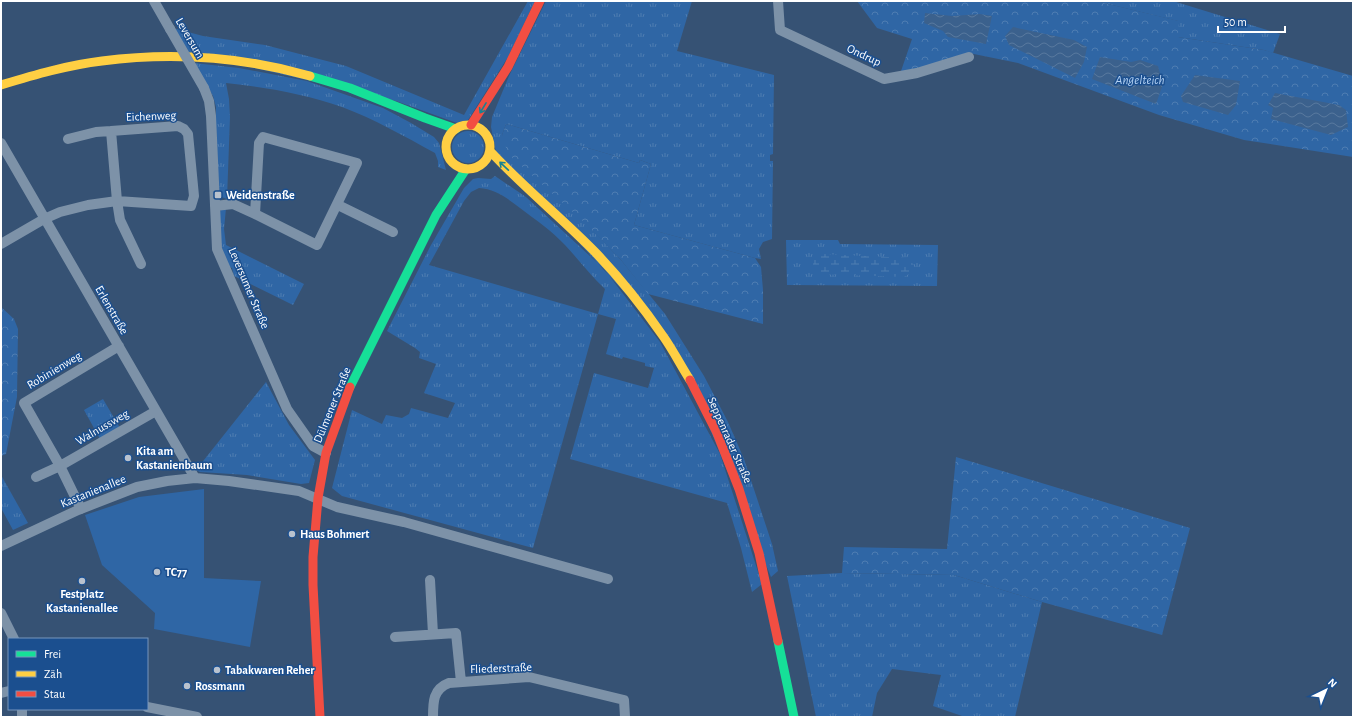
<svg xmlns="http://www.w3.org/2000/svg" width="1354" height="718" viewBox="0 0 1354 718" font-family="'Alegreya Sans',sans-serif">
	<defs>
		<pattern id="grass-tufts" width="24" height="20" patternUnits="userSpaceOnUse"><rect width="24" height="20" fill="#2f66a5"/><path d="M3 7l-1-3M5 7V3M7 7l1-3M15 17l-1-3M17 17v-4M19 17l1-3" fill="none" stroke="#4e7db2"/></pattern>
		<pattern id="forest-crowns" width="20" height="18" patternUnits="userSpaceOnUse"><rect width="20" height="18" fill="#2f66a5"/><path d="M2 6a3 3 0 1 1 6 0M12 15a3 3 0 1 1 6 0" fill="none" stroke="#4e7db2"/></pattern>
		<pattern id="wetland-marsh" width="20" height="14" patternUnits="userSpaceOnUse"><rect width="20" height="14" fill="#2f66a5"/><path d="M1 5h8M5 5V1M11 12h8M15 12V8" fill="none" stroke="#4e7db2"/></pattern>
		<pattern id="water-waves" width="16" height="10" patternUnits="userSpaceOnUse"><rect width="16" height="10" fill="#3b618d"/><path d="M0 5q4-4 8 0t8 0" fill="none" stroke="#58799e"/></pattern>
	</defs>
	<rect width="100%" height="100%" fill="#365274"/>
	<path fill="url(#grass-tufts)" fill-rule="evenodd" d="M528,1H535L508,57L468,120L457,123L396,101L187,52L173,28L203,36L265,45L346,66L464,115Z
		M546,1H692L677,51L774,75L773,154L770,155V161H773L772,239L763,242L759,249L761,259L755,258L634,225L651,164L640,160L639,163L506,124L502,135L621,260L665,314L704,376L728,422L744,459L772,544L778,571L771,577L678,351L496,152L491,127L492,117L509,76Z
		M1096,1H1173L1280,34L1273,53L1264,50L1178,37V21Z
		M194,63L239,68L307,81L383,108L411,123L434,137L439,143L446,170L438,167V161L435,153C404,136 374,119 342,107C305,94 265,87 226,83L229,99L230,117L227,199L219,196L216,129V107L213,96Z
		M452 147a16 16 0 1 1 32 0a16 16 0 1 1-32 0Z
		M495,176L526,197L604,269L660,342L720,454L762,584L752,592L741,548L727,503L570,459L594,373L648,388L654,368L645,366V363L623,357L622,359L606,354L616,319L598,314L533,548L342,496L332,488L352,410L382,424L386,415L402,418L409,414L411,408L448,418L455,403L424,393L436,364L419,358L420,352L415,348L387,331L431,245L464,188L473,179L478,178L491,179ZM479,188C495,189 507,198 520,208C536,220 552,231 565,245C579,260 590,275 605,289L598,314L429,265L464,201L471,192Z
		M226,208L224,229L226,245L304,284L293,305L234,276L232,268L227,266C222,248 214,227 221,209Z
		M786,240H838L840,244L938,245L937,286L787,285Z
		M266,382L289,425L315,460L309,483L301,484L247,475L200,472L196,470Z
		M103,399L120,428L100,439L84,410Z
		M1,475L28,523L13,530L1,508Z
		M842,573L954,575L1042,602L1015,717H965L933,706L941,675L892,669L877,693L872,717H816L787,576Z"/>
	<path fill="url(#forest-crowns)" d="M857,1H1096L1179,21L1178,37L1264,50L1353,76V157L1244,140L1159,115L1018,63L969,53L900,74L912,39L877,28Z
		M506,124L639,163L640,160L651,164L634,225L755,258L761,267L763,290V324L648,294L621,260L585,223L508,154L502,135Z
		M1,307L14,319L18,329L17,397L6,454L1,456Z
		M956,457L1190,528L1162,635L1042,602L954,575L842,573L844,547L947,549Z"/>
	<path fill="url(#wetland-marsh)" d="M823,254L909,258L913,264L912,272L904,277L817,274L813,266V258Z"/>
	<path fill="#2f66a5" d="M204,489V578L261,581L250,647L154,629L155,613L102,565L85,515L139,497Z"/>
	<path fill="url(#water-waves)" d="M925,13L952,16L980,14L992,16L986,44L948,37L943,31L924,23Z
		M1013,27L1074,40L1087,47L1084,62L1075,78L1009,45L1005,36Z
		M1100,57L1131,62L1140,60L1158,66L1163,84L1156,104L1092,79Z
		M1195,75L1240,81L1236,105L1228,115L1183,102L1181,96Z
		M1275,93L1339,105L1346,110L1348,127L1331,135L1271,119L1273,108L1268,105Z"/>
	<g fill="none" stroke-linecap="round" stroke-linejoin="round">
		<path stroke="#7d92a8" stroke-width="10" d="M154,1L170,29
			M778,1L780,30L884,79L917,73L969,57
			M204,88L209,101L211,116L217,249L287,409L313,446L326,453
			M68,139L96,132L111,131
			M1,143L195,478
			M338,205L393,232
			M215,206L233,204L255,214L317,245L357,163L263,137L259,143L255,214
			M1,244L44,219L60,212L88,205L117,201L191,206L194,196L188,134L184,129L178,126L111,131L117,201L120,220L141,264
			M36,477L60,466L156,411
			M81,509L60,466L24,403L119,346
			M1,546L78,510L137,487L167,481L195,478L229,481L299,491L337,507L404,522L608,579
			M430,580L433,634
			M1,613L14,639
			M395,637L456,633L461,682
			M1,693L9,691
			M147,707L197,717
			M22,709V717
			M433,717C433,702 433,689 449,683L529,677L624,700L625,717"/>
		<path stroke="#16e098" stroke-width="9" d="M310,76L350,88L425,118L456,129
			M350,387L436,215L466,169
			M778,641L794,717"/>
		<path stroke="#ffcf43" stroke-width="9" d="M1,85C34,75 68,65 102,61C171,52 243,57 310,76
			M446 147a22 22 0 1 1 44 0a22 22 0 1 1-44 0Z
			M490,151C523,187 562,218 596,253C620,278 643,307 663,336C673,350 681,366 690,380"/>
		<path stroke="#f24e42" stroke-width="9" d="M471,125L508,67L540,1
			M690,380L717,433L739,489L759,553L778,641
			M320,717L313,585V557L318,498L326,453L350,387"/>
		<path stroke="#7d92a8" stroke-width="10" d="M170,29L204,88"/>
	</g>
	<defs><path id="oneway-shaft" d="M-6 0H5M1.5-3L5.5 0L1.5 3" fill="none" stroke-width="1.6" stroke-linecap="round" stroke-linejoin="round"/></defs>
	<g stroke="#198292">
		<use href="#oneway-shaft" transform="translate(483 108) rotate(121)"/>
		<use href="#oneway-shaft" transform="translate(504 166) rotate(-137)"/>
	</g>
	<g fill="#b9c2ce" stroke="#1b4f8f" stroke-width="1.5">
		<rect x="214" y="191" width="8" height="8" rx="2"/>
		<circle cx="128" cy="458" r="4"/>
		<circle cx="292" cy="534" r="4"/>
		<circle cx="157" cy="572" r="4"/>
		<circle cx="82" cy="581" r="4"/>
		<circle cx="217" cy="670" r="4"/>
		<circle cx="187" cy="686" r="4"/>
	</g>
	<g text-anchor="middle" stroke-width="3" stroke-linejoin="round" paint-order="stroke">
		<g font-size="12" fill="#fff" stroke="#1b4f8f">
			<text transform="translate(190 38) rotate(60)" y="4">Leversum</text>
			<text transform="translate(864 55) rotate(25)" y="4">Ondrup</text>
			<text transform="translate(151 116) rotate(-2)" y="4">Eichenweg</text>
			<text transform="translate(249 288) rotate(67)" y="4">Leversumer Straße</text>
			<text transform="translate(112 310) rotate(60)" y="4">Erlenstraße</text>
			<text transform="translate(54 370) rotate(-31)" y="4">Robinienweg</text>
			<text transform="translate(332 405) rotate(-68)" y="4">Dülmener Straße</text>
			<text transform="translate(102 427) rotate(-30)" y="4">Walnussweg</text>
			<text transform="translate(730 440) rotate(66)" y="4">Seppenrader Straße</text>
			<text transform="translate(93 491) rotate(-22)" y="4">Kastanienallee</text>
			<text transform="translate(501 668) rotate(-2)" y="4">Fliederstraße</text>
		</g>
		<g font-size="12" font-weight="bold" fill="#fff" stroke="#1b4f8f" text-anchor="start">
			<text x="226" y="199">Weidenstraße</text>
			<text x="136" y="455">Kita am<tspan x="136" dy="14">Kastanienbaum</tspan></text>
			<text x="300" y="538">Haus Bohmert</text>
			<text x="165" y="576">TC77</text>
			<text x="82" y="598" text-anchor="middle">Festplatz<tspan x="82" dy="14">Kastanienallee</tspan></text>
			<text x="225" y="674">Tabakwaren Reher</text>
			<text x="195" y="690">Rossmann</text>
		</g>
		<g font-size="13" font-style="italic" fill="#b5d3f5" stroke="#1b4f8f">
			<text x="1140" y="84">Angelteich</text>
		</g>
	</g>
	<rect width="1354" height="718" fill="none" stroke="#ffffff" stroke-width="4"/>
	<rect x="8" y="638" width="140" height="72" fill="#1b4f8f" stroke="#7695bc"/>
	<rect x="16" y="651" width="20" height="6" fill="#16e098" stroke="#7695bc"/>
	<text x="44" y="658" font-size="12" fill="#ffffff">Frei</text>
	<rect x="16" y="671" width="20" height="6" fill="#ffcf43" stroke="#7695bc"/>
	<text x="44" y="678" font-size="12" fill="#ffffff">Zäh</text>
	<rect x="16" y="691" width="20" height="6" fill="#f24e42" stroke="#7695bc"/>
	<text x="44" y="698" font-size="12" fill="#ffffff">Stau</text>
	<g transform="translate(1326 690) rotate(43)" stroke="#1b4f8f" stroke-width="3" paint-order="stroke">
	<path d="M0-3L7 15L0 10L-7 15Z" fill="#ffffff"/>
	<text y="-6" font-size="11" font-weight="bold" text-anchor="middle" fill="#ffffff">N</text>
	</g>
	<path d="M1218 26v6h67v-6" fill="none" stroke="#ffffff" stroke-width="2"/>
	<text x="1224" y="26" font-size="12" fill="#ffffff" stroke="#1b4f8f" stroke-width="3" paint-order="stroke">50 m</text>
</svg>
